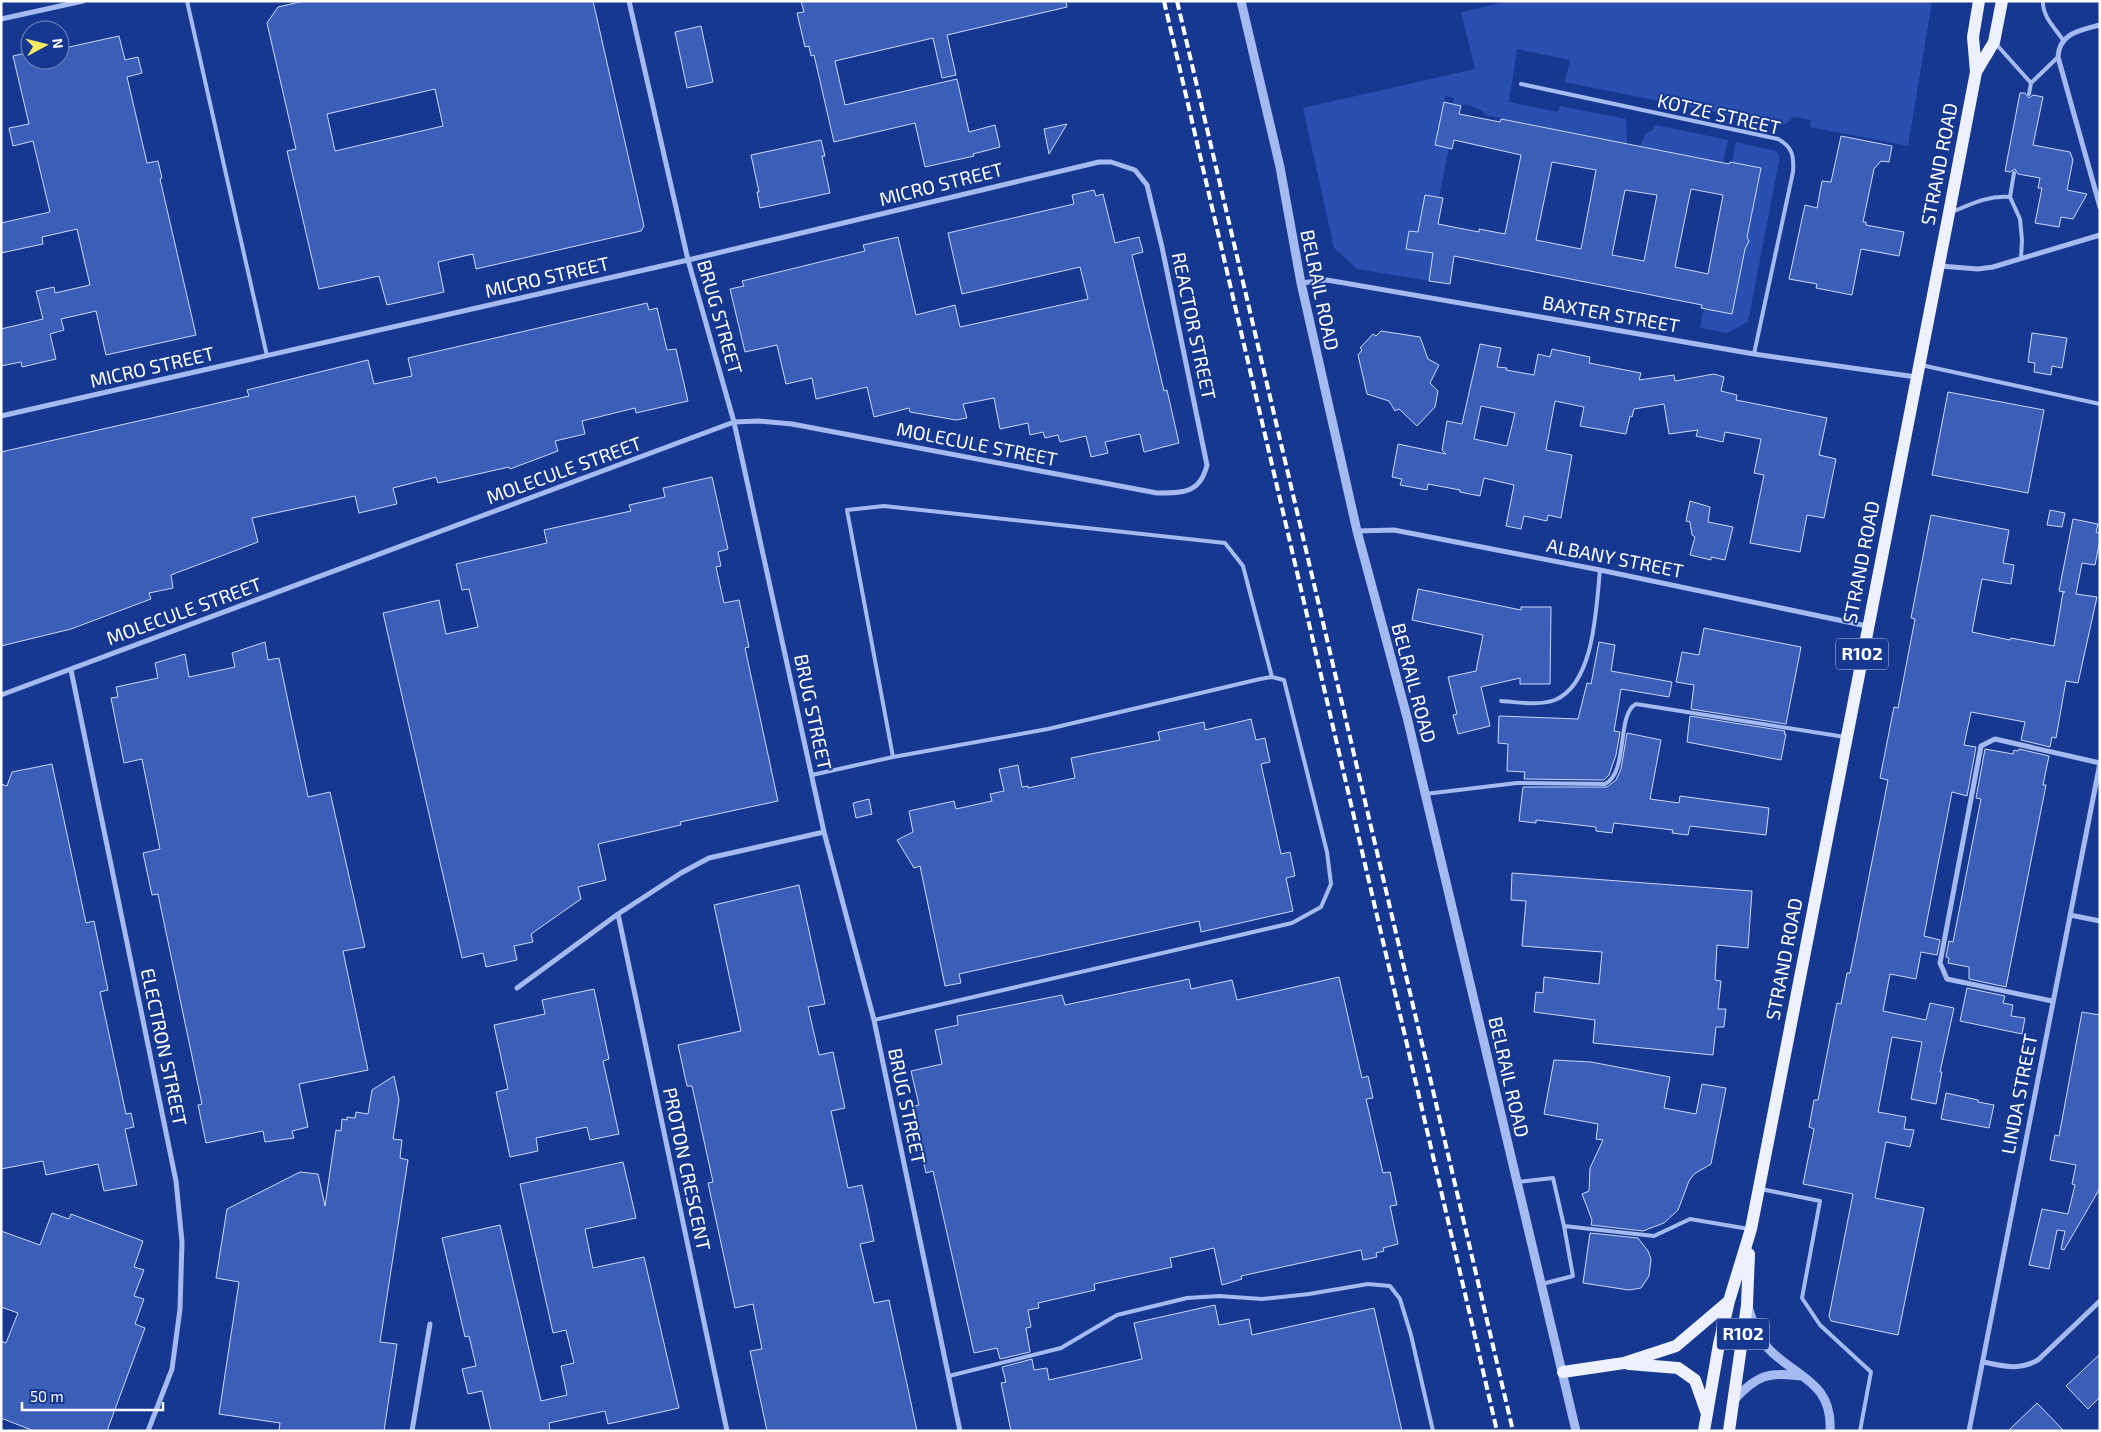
<svg xmlns="http://www.w3.org/2000/svg" width="2101" height="1432" viewBox="0 0 2101 1432" font-family="'Exo 2',sans-serif">
	<rect width="100%" height="100%" fill="#163891"/>
	<path fill="#2950b0" d="M1510,1H1932L1908,146L1810,127L1811,120L1793,117L1786,124L1778,125L1565,82L1570,60L1517,49L1509,102L1558,112L1560,106L1626,119L1627,144L1501,119V118L1485,115L1483,111L1466,104L1461,106L1453,104L1454,98L1445,96L1435,145L1449,148L1439,197L1425,195L1418,232L1409,231L1406,248L1436,249L1433,264H1431L1429,281L1357,269L1334,248L1303,108L1475,69L1461,12Z
		M1655,125L1728,140L1723,163L1640,147L1646,133L1652,131Z
		M1736,142L1776,151L1780,156L1748,322L1727,333L1700,328L1704,308L1747,238L1760,168L1732,162Z"/>
	<path fill="#3b5fb8" stroke="#cbd9fb" fill-rule="evenodd" d="M304,1H593L644,226L641,231L476,269L473,254L438,262L444,292L387,305L379,276L319,289L287,151L296,149L267,23L278,7ZM435,89L443,126L335,151L327,114Z
		M801,1H1066L1067,7L947,35L956,75L942,78L933,38L835,61L845,105L957,79L969,132L995,125L1000,147L973,154L974,156L925,167L915,123L834,142L814,55L811,56L809,46L805,47L797,13L804,12Z
		M701,26L713,82L687,88L675,32Z
		M119,36L125,60L138,57L142,73L127,77L147,163L158,161L162,178L160,179L196,335L106,355L96,311L61,319L64,330L50,334L56,359L22,367L21,362L1,366V329L43,319L36,291L54,287L55,293L90,285L77,229L42,237L43,244L1,253V223L50,212L33,141L13,146L9,128L29,124L13,56L30,52V60H60V49Z
		M2020,93H2025L2029,98L2033,95L2043,97L2033,145L2070,152L2073,160L2067,190L2087,194L2073,219L2061,217L2059,227L2035,223L2042,188H2038L2040,178L2018,174L2015,169L2010,172L2005,171Z
		M1444,102L1461,106L1459,114L1500,122L1501,119L1729,164L1730,162L1761,168L1747,237L1749,241L1745,249L1732,314L1701,308L1702,305L1454,256L1450,284L1429,281L1433,253L1406,249L1409,231L1418,232L1425,195L1443,198L1438,224L1479,232V229L1505,234L1521,155L1454,140L1452,149L1435,145ZM1552,162L1596,170L1581,249L1536,240ZM1691,189L1723,195L1708,274L1675,267ZM1625,190L1657,195L1644,261L1612,255Z
		M1067,124L1049,154L1044,129Z
		M1841,136L1892,146L1889,162L1881,161L1874,169L1863,222H1866V225L1904,232L1899,256L1861,249L1852,295L1816,288L1817,284L1789,279L1805,205L1817,208L1822,181L1831,182Z
		M821,140L825,156H822L830,193L760,208L757,192H759L751,155Z
		M1094,190L1096,196L1103,194L1115,243L1139,237L1143,252L1132,255L1164,391L1167,390L1179,443L1144,452L1140,434L1105,442L1108,453L1091,457L1086,436L1060,442L1058,435L1045,438L1043,432L1030,435L1028,423L1000,429L994,398L963,404L967,418L956,420L910,412L909,408L874,417L867,387L816,399L812,378L786,384L777,345L745,352L730,289L744,286L742,281L865,251L863,245L898,237L916,315L955,305L960,327L1088,299L1080,267L962,294L948,233L1074,204L1072,195Z
		M647,303L649,310L657,308L667,350L676,349L688,401L636,413L635,408L582,421L585,434L555,441L558,451L510,469L509,467L438,483L436,477L393,488L397,504L359,513L355,496L252,518L258,542L171,575L173,588L149,593L151,599L71,629L1,646V452L249,396L247,390L368,360L374,384L412,376L408,358Z
		M1381,331L1420,337L1428,359L1439,365L1430,383L1438,391L1435,407L1417,426L1399,409L1395,411L1389,401L1367,394L1358,355L1362,350L1360,348L1373,334L1376,336Z
		M2032,333L2067,338L2062,368L2052,366L2051,375L2034,372L2035,363L2028,362Z
		M1480,344L1501,348L1497,367L1507,368L1506,370L1534,375L1538,354L1550,357L1552,349L1590,357L1589,363L1641,373L1639,380L1674,375L1675,381L1714,374L1724,377L1721,391L1737,395L1736,400L1827,418L1819,455L1836,459L1824,518L1807,515L1800,552L1750,543L1764,475L1754,473L1761,439L1725,432L1723,442L1696,436L1698,430L1669,434L1664,404L1634,409L1632,417L1630,416L1626,434L1580,426L1584,407L1555,401L1546,450L1572,455L1561,518L1548,515L1547,521L1524,516L1521,529L1506,526L1514,485L1484,478L1480,496L1460,492V490L1428,484L1427,490L1400,485L1402,479L1392,477L1398,444L1446,454L1442,450L1447,421L1462,424ZM1481,406L1515,413L1507,446L1474,439Z
		M1948,392L2044,410L2028,493L1932,475Z
		M712,477L728,549L718,552L721,566L716,567L724,603L739,600L749,647L745,648L778,801L680,822L681,825L598,844L606,880L578,887L581,899L531,934L533,942L514,946L517,960L486,967L483,953L462,958L383,613L439,600L446,634L478,627L469,589L462,590L456,564L547,543L544,530L631,511L629,505L665,497L663,488Z
		M1690,501L1710,507L1708,522L1733,527L1725,560L1711,557V560L1690,555L1695,537L1692,535L1690,522L1686,521Z
		M2050,510L2065,513L2062,527L2047,525Z
		M1931,515L2009,530L2003,563L2014,565L2011,584L1982,579L1972,632L2010,640L2011,638L2054,646L2063,592H2065L2059,591L2073,519L2098,524L2096,532L2100,533V540L2095,565L2082,563L2076,594L2097,597L2078,683L2066,681L2056,738L2052,737L2050,747L2021,740L2025,722L1971,712L1964,745L1976,747L1967,796L1952,792L1924,936L1940,940L1937,955L1921,952L1916,979L1890,974L1883,1011L1926,1020L1930,1003L1954,1008L1940,1072H1942L1936,1104L1911,1099L1922,1042L1892,1037L1878,1112L1906,1117L1904,1129L1914,1130L1910,1147L1886,1142L1875,1198L1924,1208L1898,1335L1831,1321L1829,1316L1853,1194L1803,1184L1814,1129L1809,1127L1814,1100H1818L1837,1003L1841,1004L1847,973H1850L1888,780L1880,778L1894,707L1898,708L1915,619L1911,618Z
		M1418,589L1521,610V607H1551L1550,684H1520V678L1481,687L1490,726L1458,734L1453,715L1457,714L1448,677L1476,671L1483,635L1412,620Z
		M1704,628L1801,647L1786,724L1691,709L1694,685L1676,682L1682,652L1699,655Z
		M265,642L268,660L279,658L308,797L330,792L365,947L343,951L368,1070L299,1084L308,1127L292,1131L294,1138L265,1142L263,1131L206,1143L198,1105L202,1104L158,894L152,895L143,853L160,849L142,759L124,763L111,698L118,697L116,687L158,678L155,663L185,654L189,677L235,667L232,653Z
		M1599,642L1615,645L1611,671L1672,682L1669,697L1621,689L1614,731L1620,732L1616,755L1609,775L1604,780L1524,779L1525,772L1507,771L1508,744L1498,743L1499,716L1578,719L1587,683L1591,684Z
		M1690,716L1785,731L1784,734H1786L1781,760L1687,742Z
		M1251,719L1256,740L1265,738L1270,762L1261,764L1281,854L1290,852L1295,876L1286,878L1293,911L1201,932L1199,921L959,974L961,983L945,986L920,866L914,868L897,840L913,832L909,811L954,801L956,809L992,801L990,794L1004,791L999,769L1018,765L1022,787L1028,786V788L1075,778L1071,758L1160,740L1158,732L1204,722L1205,730Z
		M1627,733L1661,740L1650,799L1679,803L1680,796L1769,808L1766,835L1690,826L1688,835L1672,833L1673,830L1614,823L1612,833L1596,831V827L1536,820V823L1519,821L1523,787H1607L1616,780L1621,769Z
		M1985,749L2013,754L2014,750L2018,751L2019,749L2049,756L2043,785H2046L2006,987L1969,979V967L1948,963L1949,958L1946,957L1949,941L1953,942L1981,799L1976,798Z
		M52,764L86,923L94,921L108,990L100,992L126,1114L131,1113L134,1127L125,1129L137,1185L104,1191L98,1164L46,1175L43,1161L1,1169V784L7,786L12,772Z
		M869,799L872,814L856,818L853,803Z
		M1512,873L1752,891L1748,948L1717,945L1715,980L1721,981L1718,1009H1726L1724,1027H1716L1713,1055L1593,1043L1595,1020L1534,1012L1536,992L1543,993L1544,977L1599,984L1602,952L1522,946L1526,901L1511,900Z
		M799,885L825,1004L808,1007L819,1055L833,1052L845,1108L831,1111L848,1188L862,1185L874,1241L860,1244L874,1303L889,1300L917,1431H767L750,1351L762,1349L753,1304L735,1308L708,1183L713,1182L692,1086H687L678,1045L741,1031L714,905Z
		M1339,977L1362,1078L1368,1076L1373,1098L1366,1099L1383,1173L1390,1172L1397,1205L1390,1206L1398,1244L1383,1248L1384,1251L1376,1253L1377,1257L1363,1260L1361,1250L1241,1276L1242,1279L1222,1285L1214,1248L1170,1258L1172,1267L1094,1284L1095,1290L1038,1303L1039,1308L1028,1310L1031,1327L1026,1328L1030,1352L1000,1359L997,1348L974,1353L933,1171L926,1173L911,1107L919,1105L911,1071L942,1064L935,1030L958,1025L957,1016L1062,995L1065,1005L1189,979L1191,989L1232,980L1237,1000Z
		M1967,988L2005,996L2003,1003L2013,1005L2011,1016L2025,1018L2022,1034L1960,1021Z
		M594,989L609,1059L603,1061L619,1134L590,1140L587,1127L536,1138L538,1151L510,1157L496,1092L508,1089L494,1025L545,1014L542,1000Z
		M2082,1012L2100,1015V1188L2064,1250L2061,1249L2065,1231L2057,1230L2049,1269L2029,1265L2042,1209L2068,1214L2075,1185L2072,1184L2076,1165L2050,1160L2055,1135L2059,1136Z
		M1554,1060L1591,1062L1670,1077L1664,1108L1696,1114L1702,1084L1726,1088L1711,1164L1694,1174L1689,1181L1678,1210L1664,1223L1643,1231L1591,1225L1592,1220L1582,1194L1589,1191L1590,1168L1603,1140L1596,1139L1598,1124L1544,1114Z
		M394,1076L399,1100L393,1139L402,1140L400,1158L408,1160L380,1342L397,1344L384,1431H279L280,1423L219,1414L239,1282L216,1278L227,1209L300,1172L318,1174L325,1206L336,1130L341,1131L342,1119L347,1120V1117L355,1118L356,1112L368,1114L372,1090Z
		M1946,1093L1978,1100V1102L1994,1105L1989,1128L1941,1119Z
		M623,1162L636,1218L585,1229L593,1268L644,1257L679,1408L608,1424L605,1411L549,1423L550,1431H491L482,1391L468,1394L462,1369L476,1366L469,1336L465,1337L442,1238L500,1225L541,1401L567,1395L561,1366L574,1363L566,1330L553,1333L520,1184Z
		M52,1213L69,1219L71,1214L143,1241L134,1267L144,1270L134,1296L144,1299L135,1324L145,1328L107,1431H34L1,1418V1341L6,1343L18,1313L1,1307V1231L40,1245Z
		M1590,1233L1638,1238L1648,1251L1651,1259L1649,1276L1641,1288L1629,1290L1583,1283Z
		M1215,1305L1219,1325L1249,1319L1252,1335L1374,1308L1402,1431H1011L1001,1383L1006,1382L1002,1367L1032,1359L1034,1370L1047,1368L1049,1380L1142,1359L1134,1323Z
		M2100,1354V1397L2088,1409L2066,1386Z
		M2037,1403L2064,1431H2008Z"/>
	<g fill="none" stroke-linecap="round" stroke-linejoin="round">
		<path stroke="#a4baf0" stroke-width="4" d="M187,1L267,356
			M2043,1C2042,16 2055,28 2063,40
			M1996,44L2031,83
			M1521,84L1778,139C1793,147 1794,157 1793,172L1754,354
			M2029,94L2031,83L2058,57
			M2014,173L2010,197L2020,219L2022,240L2021,258
			M1952,212C1971,204 1989,195 2010,197
			M1921,365L2100,404
			M1501,701C1517,702 1539,706 1555,700C1595,683 1596,607 1600,570
			M893,757L847,510L884,506L1225,543L1243,566L1272,677
			M812,775L893,757L1048,729L1260,679L1272,677L1284,680L1327,852L1331,884L1321,907L1292,923L874,1020
			M1425,794L1517,783L1605,784C1629,772 1616,714 1636,704L1845,737
			M1517,1182L1553,1178L1564,1226L1654,1236L1690,1219L1749,1229
			M1761,1189L1820,1201L1802,1298L1820,1325L1871,1372L1860,1431
			M1542,1284L1573,1276L1564,1226
			M949,1376L1061,1348L1117,1315L1187,1298L1219,1296L1262,1299L1309,1294L1368,1284L1390,1286L1400,1299L1411,1335L1433,1431"/>
		<path stroke="#a4baf0" stroke-width="5" d="M629,1L688,260L734,422L824,832L874,1020L960,1431
			M1,19L83,1
			M2100,25C2081,30 2059,33 2058,57L2100,207
			M1940,266L1978,269L1993,267L2100,235
			M1301,283L1327,280L1754,354L1916,377
			M1,416L688,260L1099,162H1111L1135,170L1147,185L1162,247L1207,465C1200,494 1182,493 1157,493L792,424L759,421L734,422L1,695
			M1357,531L1394,530L1600,570L1867,626
			M71,670L176,1181L182,1242L180,1309L172,1369L148,1431
			M618,914L727,1431
			M2070,915L2100,921
			M517,988L618,914L681,873L709,858L824,832
			M2052,1001L1947,979L1940,963L1981,746L1995,739L2100,763
			M1983,1362C2004,1366 2018,1371 2038,1360L2100,1301
			M412,1431L430,1324
			M1969,1431L2100,763"/>
		<path stroke="#a4baf0" stroke-width="9" d="M1241,1L1280,167L1301,283L1357,531L1407,717L1576,1431
			M1748,1307C1753,1320 1756,1336 1766,1346C1793,1377 1833,1380 1830,1431
			M1734,1400C1756,1376 1768,1371 1801,1376"/>
		<path stroke="#edf1ff" stroke-width="12" d="M1976,72L1994,42L2002,1
			M1629,1364L1678,1368L1695,1380L1706,1411
			M1563,1372L1624,1363L1676,1346L1729,1301
			M1704,1431L1719,1344L1729,1301L1751,1229L1949,213L1976,72L1973,37L1979,1
			M1729,1431L1747,1305L1749,1254"/>
		<path stroke="#fff" stroke-width="4" stroke-dasharray="9 4" stroke-linecap="butt" d="M1164,1L1497,1431
			M1177,1L1513,1431"/>
	</g>
	<g text-anchor="middle" stroke-width="4" stroke-linejoin="round" paint-order="stroke">
		<g fill="#163891" stroke="#b9c3de" stroke-width="1">
			<rect x="1836" y="638.5" width="52" height="31" rx="4"/>
			<rect x="1717" y="1318.5" width="52" height="31" rx="4"/>
		</g>
		<g font-size="18" font-weight="bold" fill="#fff">
			<text x="1862" y="660">R102</text>
			<text x="1743" y="1340">R102</text>
		</g>
		<g font-size="19" fill="#fff" stroke="#163891">
			<text transform="translate(1719 114) rotate(13)" y="7">KOTZE STREET</text>
			<text transform="translate(1939 164) rotate(-79)" y="7">STRAND ROAD</text>
			<text transform="translate(941 184) rotate(-14)" y="7">MICRO STREET</text>
			<text transform="translate(547 277) rotate(-13)" y="7">MICRO STREET</text>
			<text transform="translate(1320 290) rotate(78)" y="7">BELRAIL ROAD</text>
			<text transform="translate(1611 314) rotate(10)" y="7">BAXTER STREET</text>
			<text transform="translate(720 317) rotate(74)" y="7">BRUG STREET</text>
			<text transform="translate(1194 326) rotate(78)" y="7">REACTOR STREET</text>
			<text transform="translate(152 367) rotate(-13)" y="7">MICRO STREET</text>
			<text transform="translate(977 444) rotate(11)" y="7">MOLECULE STREET</text>
			<text transform="translate(564 470) rotate(-20)" y="7">MOLECULE STREET</text>
			<text transform="translate(1615 558) rotate(11)" y="7">ALBANY STREET</text>
			<text transform="translate(1861 562) rotate(-79)" y="7">STRAND ROAD</text>
			<text transform="translate(184 611) rotate(-20)" y="7">MOLECULE STREET</text>
			<text transform="translate(1414 683) rotate(75)" y="7">BELRAIL ROAD</text>
			<text transform="translate(813 712) rotate(78)" y="7">BRUG STREET</text>
			<text transform="translate(1784 959) rotate(-79)" y="7">STRAND ROAD</text>
			<text transform="translate(164 1047) rotate(78)" y="7">ELECTRON STREET</text>
			<text transform="translate(1509 1077) rotate(77)" y="7">BELRAIL ROAD</text>
			<text transform="translate(2019 1094) rotate(-79)" y="7">LINDA STREET</text>
			<text transform="translate(907 1106) rotate(78)" y="7">BRUG STREET</text>
			<text transform="translate(687 1169) rotate(78)" y="7">PROTON CRESCENT</text>
		</g>
	</g>
	<rect width="2101" height="1432" fill="none" stroke="#ffffff" stroke-width="5"/>
	<g transform="translate(45 45) rotate(83)"><circle r="24" fill="#163891" stroke="#7388bd"/>
	<path d="M0-4L9 19L0 12L-9 19Z" fill="#ffeb63"/>
	<text y="-8" font-size="14" font-weight="bold" text-anchor="middle" fill="#ffffff">N</text>
	</g>
	<path d="M22 1402v8h141v-8" fill="none" stroke="#ffffff" stroke-width="2.5"/>
	<text x="30" y="1402" font-size="15" fill="#ffffff" stroke="#163891" stroke-width="4" paint-order="stroke">50 m</text>
</svg>
